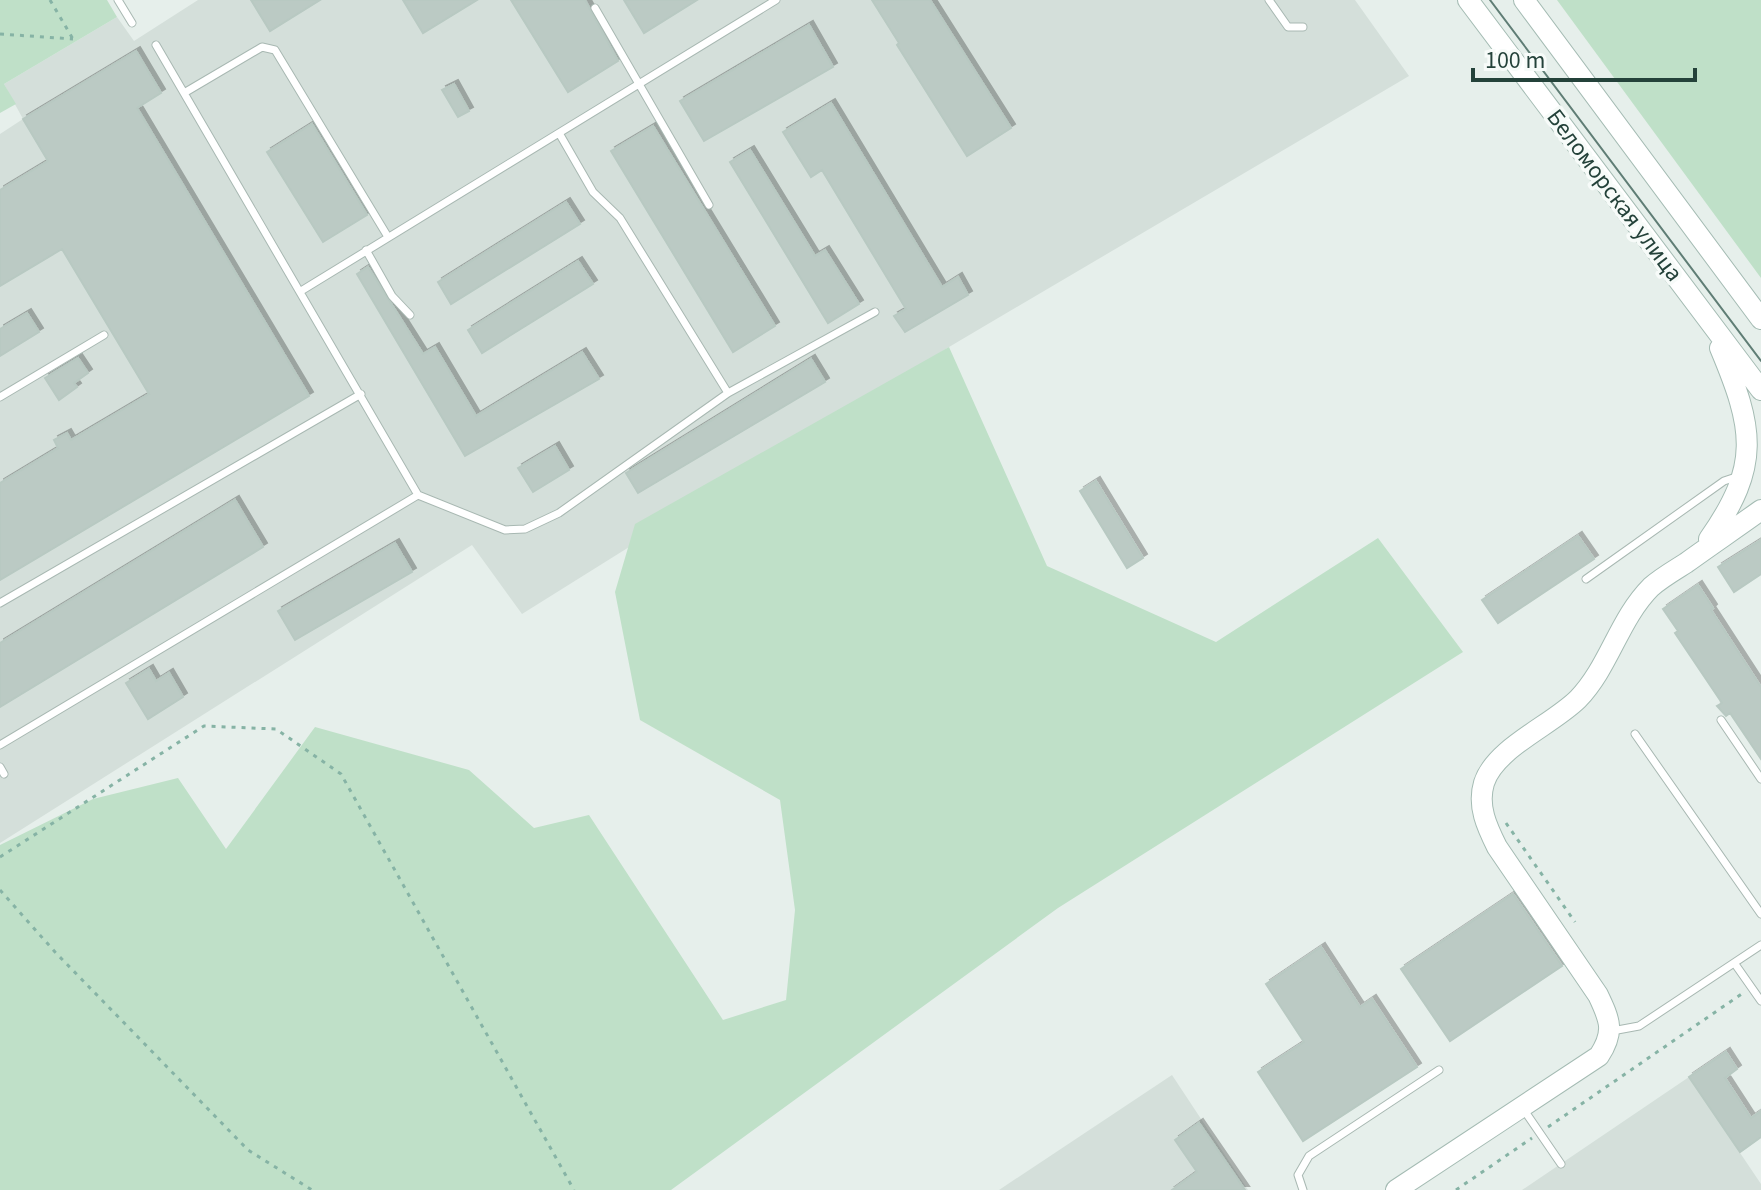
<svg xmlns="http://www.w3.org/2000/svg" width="1761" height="1190" viewBox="0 0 1761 1190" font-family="'Source Sans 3',sans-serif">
	<defs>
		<filter id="shadow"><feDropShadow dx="4" dy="-4" stdDeviation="0" flood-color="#0004"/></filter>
	</defs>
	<rect width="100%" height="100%" fill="#e6efeb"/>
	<path fill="#d4dfda" d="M198,0H1355L1409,76L949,347L522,614L472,545L0,843V134L23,119L4,84L117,17L134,41Z
		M1172,1075L1248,1190H999Z
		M1689,1077L1761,1184V1190H1522Z"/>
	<path fill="#bfe0c8" d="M0,0H107L117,17L4,84L16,104L0,113Z
		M1557,0H1761V278Z
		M949,347L1047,566L1216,642L1378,538L1463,652L1058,908L671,1190H0V845L93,799L178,778L226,849L315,727L469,770L534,828L589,815L723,1020L786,1000L795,910L780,800L640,720L615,592L635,524Z"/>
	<path fill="#bbcac4" stroke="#b8c9c2" stroke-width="2" filter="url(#shadow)" d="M251,0H320L270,31Z
		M403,0H477L423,33Z
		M511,0H585L618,61L568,92Z
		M624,0H697L644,33Z
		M872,0H930L1011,128L967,156L897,45L899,43Z
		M809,25L833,67L704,141L680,101Z
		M136,51L161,93L137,108L309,396L0,580V483L58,448L54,440L67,433L71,440L149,394L62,249L0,286V190L48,161L23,119Z
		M454,84L469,111L458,117L442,90Z
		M831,103L942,287L958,277L968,295L905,332L894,316L906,309L822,170L811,177L783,132Z
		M312,124L367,215L323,242L267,152Z
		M653,126L775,326L733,352L611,151Z
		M750,150L815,256L825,250L859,304L828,323L730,162Z
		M566,202L580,224L451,304L438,282Z
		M578,261L593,284L482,353L468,330Z
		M368,267L423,354L435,347L476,416L582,352L599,379L465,456L357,274Z
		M27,313L39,332L0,356V329Z
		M78,358L88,373L74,383L77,387L59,400L45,378Z
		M811,359L825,382L638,493L626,473Z
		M555,446L569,470L533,492L518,468Z
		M1096,481L1143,558L1127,568L1080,491Z
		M235,500L263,547L0,707V643Z
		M1578,536L1594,559L1498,623L1482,600Z
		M1761,540V574L1734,592L1718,567Z
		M395,543L412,572L295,640L278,611Z
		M1698,585L1713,608L1711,610L1761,687V759L1730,713L1726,716L1717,706L1722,703L1675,633L1678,631L1663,609Z
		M149,669L156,681L169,673L183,697L148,719L126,683Z
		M1513,894L1562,966L1450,1041L1401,969Z
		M1321,947L1360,1007L1372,999L1417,1067L1303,1141L1258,1072L1304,1042L1266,984Z
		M1726,1052L1737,1069L1725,1078L1751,1118L1761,1111V1137L1740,1152L1689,1077Z
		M1199,1123L1245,1190H1172L1197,1172L1175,1140Z"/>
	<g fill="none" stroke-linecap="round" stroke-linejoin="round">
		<g stroke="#a8b8b2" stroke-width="9">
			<path id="lane" d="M118,0L132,23
				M1269,0L1288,27H1303
				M595,8L709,205
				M156,45L418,495
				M184,93L262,47L275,50L388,237
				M559,133L593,192L620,218L728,393
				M366,250L392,296L410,315
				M301,291L776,0
				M0,397L104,335
				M1586,579L1724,481L1739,476
				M0,603L361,394
				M1721,720L1761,779
				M1635,734L1761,914
				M0,745L418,495L505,530L525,529L559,513L728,393L875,312
				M0,767L4,774
				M1735,964L1761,1001
				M1612,1031L1639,1026L1761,945
				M1524,1110L1561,1164
				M1303,1190L1298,1175L1309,1156L1439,1070"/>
		</g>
		<g stroke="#a4bbb3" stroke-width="22">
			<path id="secondary" d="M1468,0L1761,390
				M1524,0L1761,319
				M1709,539C1761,465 1754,429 1720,348
				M1396,1190L1599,1056C1615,1032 1610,1020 1598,995L1497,847C1487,827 1477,806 1484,783C1495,748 1552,725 1578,699C1609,667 1619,619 1651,587C1661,578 1675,570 1686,563C1711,545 1736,528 1761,510"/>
		</g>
		<path stroke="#86b3a5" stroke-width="3" stroke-dasharray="4 6" stroke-linecap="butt" d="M50,0L73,39
			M0,34L73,39
			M1506,823L1575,922
			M0,857L204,726L276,729L341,774L574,1190
			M0,890L55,952L248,1150L312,1190
			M1548,1127L1743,993
			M1456,1190L1532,1138"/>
		<use href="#lane" stroke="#fff" stroke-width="7"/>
		<use href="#secondary" stroke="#fff" stroke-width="20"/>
		<path stroke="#5f7d75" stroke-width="2" d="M1490,0L1761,361"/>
	</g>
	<g text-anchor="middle" stroke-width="7" stroke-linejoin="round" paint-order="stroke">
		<g font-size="24" fill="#24423a" stroke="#f7fbf9">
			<text transform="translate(1615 195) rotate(53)" y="8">Беломорская улица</text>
		</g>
	</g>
	<path d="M1473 68v12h222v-12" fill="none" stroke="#24423a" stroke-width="4"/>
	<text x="1485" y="68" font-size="24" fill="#24423a" stroke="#f7fbf9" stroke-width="6" paint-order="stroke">100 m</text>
</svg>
